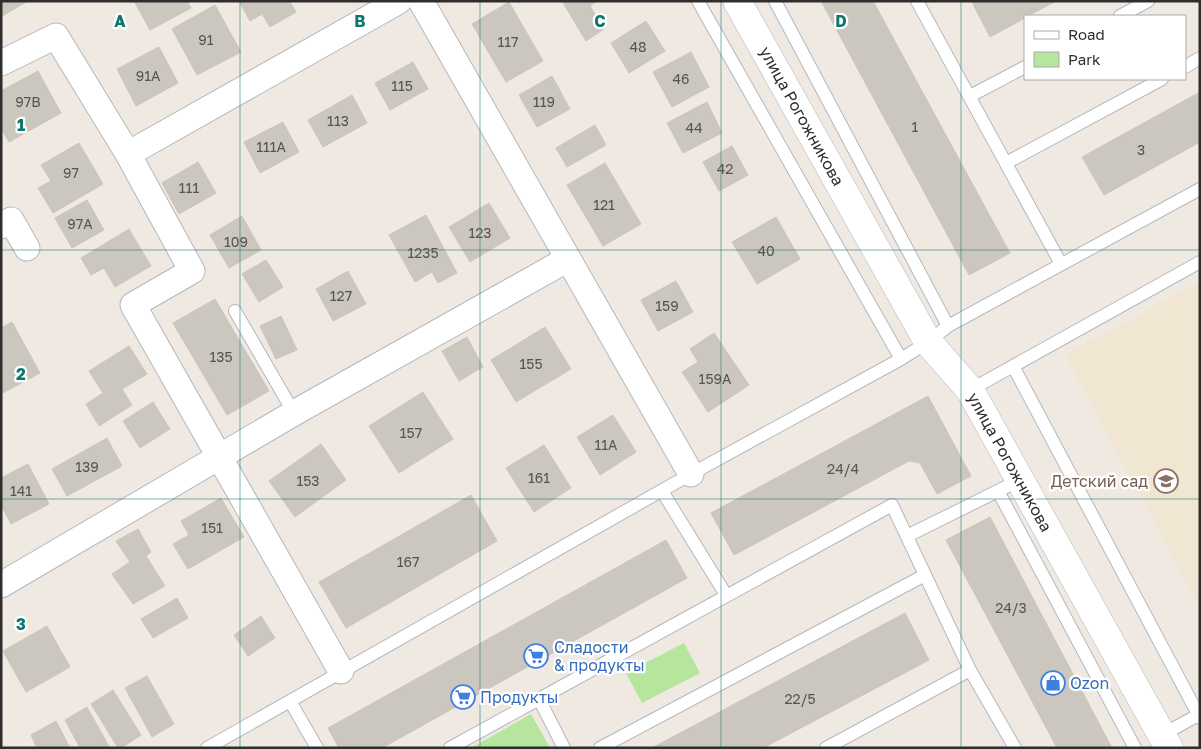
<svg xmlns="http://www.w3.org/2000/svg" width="1201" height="749" viewBox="0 0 1201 749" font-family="'Golos Text',sans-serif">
	<rect width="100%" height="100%" fill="#efe9e1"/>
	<path fill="#f0e6d1" d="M1200,282V607L1065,355Z"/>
	<path fill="#b6e59e" d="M684,643L700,673L642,703L626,673Z
		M531,714L550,748H471Z"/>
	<path fill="#cbc7bf" stroke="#cbc5ba" d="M1,1H26V2L2,16Z
		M134,1H187L191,8L150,30Z
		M239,1H289L296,12L270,27L262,14L250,21Z
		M562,1H597L590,6L604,29L586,41Z
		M821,1H873L1010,253L969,275Z
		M974,1H1056L1028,16H1025V18L990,37L972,2Z
		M509,2L543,61L506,82L472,24Z
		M215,5L241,52L197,75L172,29Z
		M646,21L665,51L629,73L611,43Z
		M159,47L178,83L136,106L117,69Z
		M691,52L709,87L672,107L653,72Z
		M413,62L428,89L390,110L375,83Z
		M38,71L61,113L9,142L1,128V91Z
		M552,76L570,109L537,127L519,95Z
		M1200,92V142L1104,195L1082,157Z
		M352,95L367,123L323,147L308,120Z
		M707,102L722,133L683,153L667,123Z
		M283,122L299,152L260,173L244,142Z
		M595,125L606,145L567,167L556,148Z
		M79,143L103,184L53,213L38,188L51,181L41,165Z
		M732,146L748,175L719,191L703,162Z
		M198,162L216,193L179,214L162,183Z
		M605,163L641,224L603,246L567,185Z
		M87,200L104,230L72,248L55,218Z
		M489,203L510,238L470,262L449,227Z
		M426,215L457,273L438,283L432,272L415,282L389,235Z
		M242,216L261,250L229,268L210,235Z
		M776,217L800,259L757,284L732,242Z
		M129,229L151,266L115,287L104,268L91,275L81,258Z
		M266,260L283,287L259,302L242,274Z
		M348,271L366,304L333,321L316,289Z
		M676,281L693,312L658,331L641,300Z
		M215,299L269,391L227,415L173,323Z
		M281,316L297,350L276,359L260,326Z
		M12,322L40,373L1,394V328Z
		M545,327L571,369L516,402L491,360Z
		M714,333L749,385L708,412L682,372L698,362L690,349Z
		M467,337L483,367L459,381L442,351Z
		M129,346L147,374L122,389L132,405L99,426L86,404L103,393L89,371Z
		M423,392L453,439L399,473L369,426Z
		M928,396L971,476L937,494L920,463L909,461L734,555L711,513Z
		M153,402L170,429L140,448L123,421Z
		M613,415L636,452L600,475L577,437Z
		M107,438L122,466L67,496L52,469Z
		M321,444L346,480L295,517L269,481Z
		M544,445L571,488L534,512L506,468Z
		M28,464L49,504L11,524L1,505V478Z
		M471,495L497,541L346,628L319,582Z
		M221,498L244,537L188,569L173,544L189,535L181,521Z
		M990,517L1112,748H1057L946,540Z
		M138,529L151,552L146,556L165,586L133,604L112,574L130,562L116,541Z
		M666,540L687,578L382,748H339L328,728Z
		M177,598L188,618L153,638L141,619Z
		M905,613L929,660L763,748H652Z
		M261,616L275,638L248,656L234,635Z
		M47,626L70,667L26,692L3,651Z
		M147,676L174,724L152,737L125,688Z
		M113,690L141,735L121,748H118L91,704Z
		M87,707L110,748H80L65,720Z
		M56,721L70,748H37L31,735Z"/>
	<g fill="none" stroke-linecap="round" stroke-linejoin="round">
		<g stroke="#b4b7c1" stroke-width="14">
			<path id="service" d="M698,1L901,359
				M775,1L948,326L1200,189
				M917,1L1061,264
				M1120,16L1148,1
				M1185,67L1200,58
				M970,96L1025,67
				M1006,163L1162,79
				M235,311L294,413
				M1013,366L1200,718
				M970,390L1200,262
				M662,491L726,595
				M998,491L1135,748
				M907,536L1020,480
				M539,699L892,505L970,670L1015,748
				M290,701L317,748
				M1162,735L1200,714
				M207,748L691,474L901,359L928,342L948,326
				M450,748L539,699L564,748
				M600,748L925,575
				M826,748L970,670"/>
		</g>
		<g stroke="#b4b7c1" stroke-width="27">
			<path id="minor" d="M421,1L691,474
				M1,63L56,36L128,154L399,1
				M128,154L192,271L133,305L341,671
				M1,226L11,220L27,248
				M1,585L294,413L568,259"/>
		</g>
		<g stroke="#b4b7c1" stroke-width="29">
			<path id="tertiary" d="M737,1L928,342L970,390L1169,748"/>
		</g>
		<use href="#service" stroke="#fff" stroke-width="12"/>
		<use href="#minor" stroke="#fff" stroke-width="25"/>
		<use href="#tertiary" stroke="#fff" stroke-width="28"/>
	</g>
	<path fill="none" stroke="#0f766e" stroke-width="1" stroke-opacity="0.55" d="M240,1V748M480,1V748M721,1V748M961,1V748M1,250H1200M1,499H1200"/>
	<defs>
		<g id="school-ring" transform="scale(1.25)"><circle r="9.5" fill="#fff" stroke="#8d6e63" stroke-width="1.5"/><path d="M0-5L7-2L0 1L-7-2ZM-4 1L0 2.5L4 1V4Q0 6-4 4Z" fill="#8d6e63"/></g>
		<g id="supermarket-ring" transform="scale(1.25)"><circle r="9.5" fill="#fff" stroke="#3f7fe0" stroke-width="1.5"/><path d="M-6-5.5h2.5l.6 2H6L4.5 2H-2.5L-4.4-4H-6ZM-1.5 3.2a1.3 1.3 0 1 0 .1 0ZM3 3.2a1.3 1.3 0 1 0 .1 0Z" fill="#3f7fe0"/></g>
		<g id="shop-ring" transform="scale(1.25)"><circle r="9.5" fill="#fff" stroke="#3f7fe0" stroke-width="1.5"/><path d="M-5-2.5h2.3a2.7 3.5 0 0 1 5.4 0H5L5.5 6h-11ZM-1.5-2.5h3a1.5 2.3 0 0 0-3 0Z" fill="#3f7fe0"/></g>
	</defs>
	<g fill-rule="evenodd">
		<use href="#school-ring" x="1166" y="481"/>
		<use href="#supermarket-ring" x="536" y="656"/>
		<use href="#shop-ring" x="1053" y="683"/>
		<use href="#supermarket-ring" x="463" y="697"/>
	</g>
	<g text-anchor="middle" stroke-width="4.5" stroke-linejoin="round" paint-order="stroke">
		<g font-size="14" fill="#555452">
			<text x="206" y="45">91</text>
			<text x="508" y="47">117</text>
			<text x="638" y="52">48</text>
			<text x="148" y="81">91А</text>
			<text x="681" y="84">46</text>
			<text x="402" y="91">115</text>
			<text x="28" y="107">97В</text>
			<text x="544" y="107">119</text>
			<text x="338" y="126">113</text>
			<text x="915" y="132">1</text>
			<text x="694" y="133">44</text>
			<text x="271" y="152">111А</text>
			<text x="1141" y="155">3</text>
			<text x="725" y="174">42</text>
			<text x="71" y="178">97</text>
			<text x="189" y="193">111</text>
			<text x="604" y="210">121</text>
			<text x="80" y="229">97А</text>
			<text x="480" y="238">123</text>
			<text x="236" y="247">109</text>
			<text x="766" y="256">40</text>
			<text x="423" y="258">1235</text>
			<text x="341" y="301">127</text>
			<text x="667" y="311">159</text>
			<text x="221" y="362">135</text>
			<text x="531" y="369">155</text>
			<text x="715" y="384">159А</text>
			<text x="411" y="438">157</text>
			<text x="606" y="450">11А</text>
			<text x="87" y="472">139</text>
			<text x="843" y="474">24/4</text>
			<text x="539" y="483">161</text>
			<text x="308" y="486">153</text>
			<text x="21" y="496">141</text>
			<text x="212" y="533">151</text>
			<text x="408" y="567">167</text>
			<text x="1011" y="613">24/3</text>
			<text x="800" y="704">22/5</text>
		</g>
		<g font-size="16" fill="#2e2e2e" stroke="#fff">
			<text transform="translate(802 116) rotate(61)" y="6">улица Рогожникова</text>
			<text transform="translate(1010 462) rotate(61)" y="6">улица Рогожникова</text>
		</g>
		<g font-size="16" fill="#785e54" stroke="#fff" text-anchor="end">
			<text x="1148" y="487">Детский сад</text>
		</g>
		<g font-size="16" fill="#366cbe" stroke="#fff" text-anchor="start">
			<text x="554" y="653">Сладости<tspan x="554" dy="18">&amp; продукты</tspan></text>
			<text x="1070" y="689">Ozon</text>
			<text x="480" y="703">Продукты</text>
		</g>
	</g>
	<g font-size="16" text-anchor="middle" font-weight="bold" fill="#0f766e" stroke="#fff" stroke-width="4.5" stroke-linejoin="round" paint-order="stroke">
		<text x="120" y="27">A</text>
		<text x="360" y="27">B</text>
		<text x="600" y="27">C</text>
		<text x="841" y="27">D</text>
		<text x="21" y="131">1</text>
		<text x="21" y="380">2</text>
		<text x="21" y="630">3</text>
	</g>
	<rect width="1201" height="749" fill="none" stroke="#2e2e2e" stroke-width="5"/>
	<rect x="1024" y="15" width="162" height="65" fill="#ffffff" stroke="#ababab"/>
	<rect x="1034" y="31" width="25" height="8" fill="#ffffff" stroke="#ababab"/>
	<text x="1068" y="40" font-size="15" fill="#2e2e2e">Road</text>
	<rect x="1034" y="52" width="25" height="15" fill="#b6e59e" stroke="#ababab"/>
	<text x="1068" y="65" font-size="15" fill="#2e2e2e">Park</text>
</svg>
